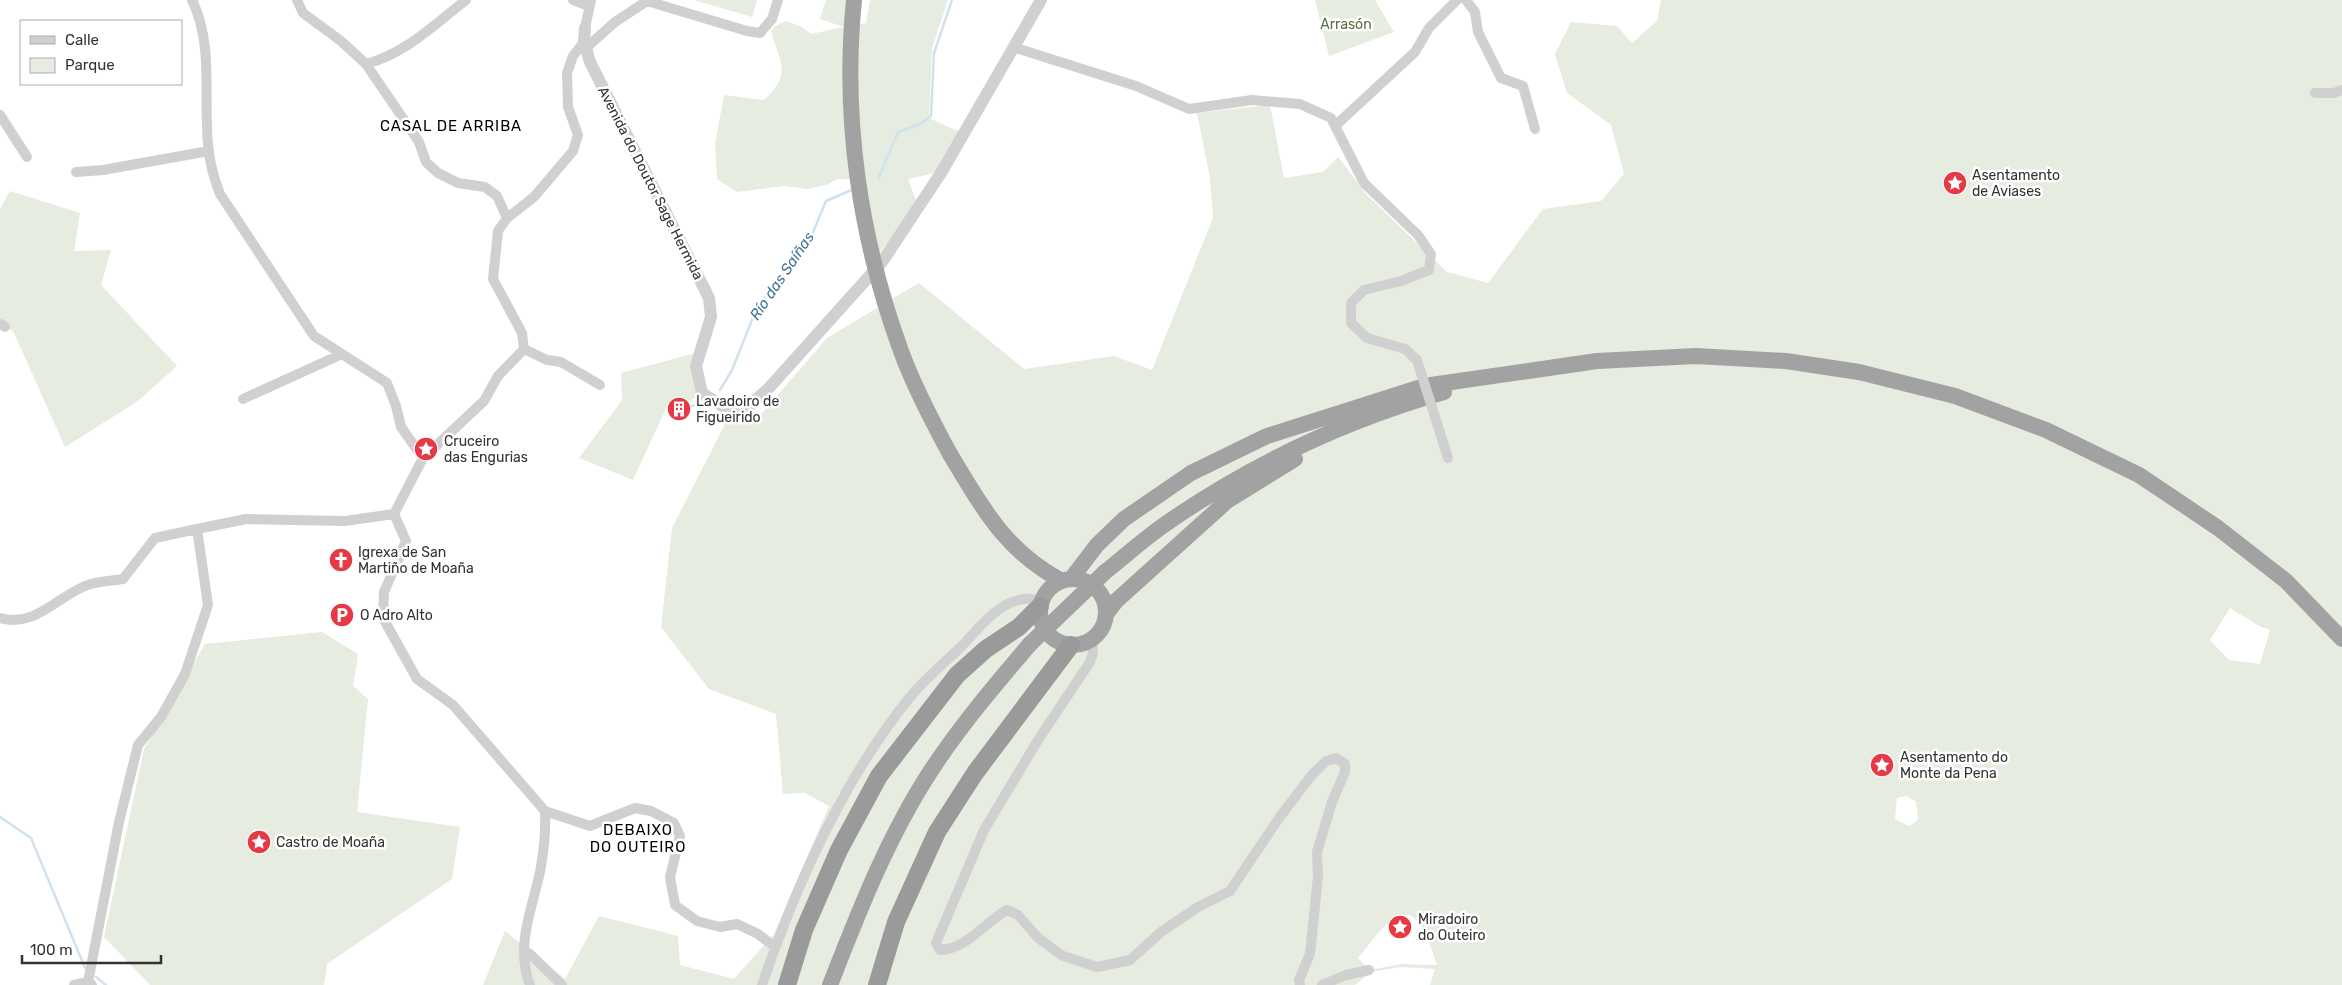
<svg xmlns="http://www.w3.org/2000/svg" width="2342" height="985" viewBox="0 0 2342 985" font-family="Rubik,sans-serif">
	<rect width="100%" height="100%" fill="#fff"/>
	<path fill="#e6ecdf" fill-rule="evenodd" d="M694,0H757L752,17Z
		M826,0H857L849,26L866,23L870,0H948L932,48L929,118L960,132L935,173L908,179L916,200L899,228L876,257L861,179H838L826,185L808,189L784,186L737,192L717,179L715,144L724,95L764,100C793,73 780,64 771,31L775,26L786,21L802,27L811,34L844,27L820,19Z
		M1315,0H1375L1394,32L1329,56Z
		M1661,0H2342V985H1430L1435,969L1401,967L1371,972L1355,985H483L505,931L565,979L599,916L678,936L680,965L734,979L774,934L829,806L805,793L783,794L776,714L709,689L661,627L672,528L726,422L762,413L827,338L919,283L1024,369L1114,356L1152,370L1213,218L1210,178L1197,113L1270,105L1284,178L1323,172L1338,157L1367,195L1447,272L1488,283L1543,209L1601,201L1624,174L1611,125L1567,93L1555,54L1571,22L1617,26L1632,43L1657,21ZM2230,608L2259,626L2270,630L2260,664L2229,660L2210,640ZM1907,796L1916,802L1918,820L1909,826L1895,819L1897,798ZM1409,915C1427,924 1430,947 1437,965L1402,964L1369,970L1358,958C1373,941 1385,917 1409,915Z
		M10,191L80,213L74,251L111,250L101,285L177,366L138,401L65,447L14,333L0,320V209Z
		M696,353L699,397L666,408L633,480L579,458L622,400L621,373Z
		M322,632L358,654L353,686L368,699L357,812L460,827L452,879L327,964L324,985H150L104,937L144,749L205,644Z"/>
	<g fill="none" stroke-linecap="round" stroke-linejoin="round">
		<path stroke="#cfe2ee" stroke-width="2.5" d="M878,179L898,132L922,123L931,116L934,53L952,0
			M720,390L732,370L752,320L766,297L809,242L826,201L854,189
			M686,407L697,405
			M0,817L31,838L85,968
			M96,977L106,985"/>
		<path stroke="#d0d0d0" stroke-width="10" d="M192,0C215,47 202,103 209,153C211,168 215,181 220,194L314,336L387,383L396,406L401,427L423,458
			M297,0L303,13L341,41L366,64L419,142L426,162L438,173L458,183L485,187L497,196L507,218
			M573,0L589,6
			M1466,0L1475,12L1478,32L1501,78L1523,86L1535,129
			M585,28L591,0
			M1013,47L1136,86L1189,109L1252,100L1300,104L1331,118L1364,183L1418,235L1431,254L1429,270L1401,281L1364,290L1351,303V323L1367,338L1405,349L1417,360
			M586,48L615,22L647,1L747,31L760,33L772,19L778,0
			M366,64C405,54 435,24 466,0
			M2315,93H2334L2342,90
			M0,115L27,157
			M1335,126L1415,52L1429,28L1457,0
			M76,172L103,170L209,151
			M0,324L5,327
			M524,349L547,360L561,362L600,385
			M243,399L342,354
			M394,514L406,541L384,592L383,618L417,679L453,705L545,811L590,826L635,808L651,811L674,823L680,836L670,877L675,905L697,921L720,927L737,924L758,934L775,947
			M394,514L423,458L484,401L498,376L524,349L522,333L493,279L498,231L507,218L534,197L573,151L578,135L568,107L567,73L573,56L584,42
			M0,618C34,628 56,598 85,586C96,581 111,581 123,579L155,538L197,529
			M1092,639L1093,653L1090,662L1038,740L984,830L936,943L940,950C966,950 986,921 1007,910L1018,915L1038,938L1063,956L1097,967L1130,960L1161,932L1198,907L1230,891L1279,818L1311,776L1326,761L1336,758L1345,764V772L1332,802L1317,852L1318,876L1310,954L1299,980L1300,985
			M524,951L530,954L562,985
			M88,982L119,822L138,745L161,717L185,674L208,605L197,529L246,519L345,521L394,514
			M74,985L88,982L92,985
			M530,985C515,947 532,909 540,872C544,851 546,832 545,811
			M762,985C796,885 843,780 910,697C925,679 944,663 961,647C978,629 997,603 1023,599C1028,598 1036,600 1041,601
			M1322,985L1346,975L1369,970"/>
		<path stroke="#d0d0d0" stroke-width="12" d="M585,28L584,42L590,62L709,298L711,317L696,366L702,393L722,406H749L768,389L882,262L941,173L1041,0"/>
		<path stroke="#a2a2a2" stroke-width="16" d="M950,454C982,507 1005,551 1062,581
			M1105,572C1125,556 1144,539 1164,525C1250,465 1343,421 1444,392
			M1071,579L1097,545L1124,519L1191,473L1267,436L1424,386L1597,361L1696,356L1786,361L1859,372L1955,396L2046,430L2139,475L2218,528L2286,581L2342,639
			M1040 612a33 33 0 1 1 66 0a33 33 0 1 1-66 0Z
			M1106,614L1116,601L1227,501L1295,459
			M830,985C859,911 888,836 932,769C961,725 995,685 1030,644"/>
		<path stroke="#9a9a9a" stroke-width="18" d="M787,985L804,930L839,850L879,776L957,675L986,649L1019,627L1040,606
			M877,985L896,922L937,832L975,773L1071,645"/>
		<path stroke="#d0d0d0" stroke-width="10" d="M1417,360L1448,458"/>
		<path stroke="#a2a2a2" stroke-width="16" d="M854,0C842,119 860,239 901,351C914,387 932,421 950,454
			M1030,644L1105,572"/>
	</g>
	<defs>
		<g id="sight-disc" transform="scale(1.25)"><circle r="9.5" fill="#e63946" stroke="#fff"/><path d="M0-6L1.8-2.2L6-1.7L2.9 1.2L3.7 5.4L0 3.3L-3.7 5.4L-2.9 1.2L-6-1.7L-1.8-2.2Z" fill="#fff"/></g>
		<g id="building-disc" transform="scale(1.25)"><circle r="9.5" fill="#e63946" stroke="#fff"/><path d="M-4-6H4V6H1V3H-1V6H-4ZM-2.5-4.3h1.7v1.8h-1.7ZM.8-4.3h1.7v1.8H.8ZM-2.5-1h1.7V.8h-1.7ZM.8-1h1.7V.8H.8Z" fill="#fff"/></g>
		<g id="church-disc" transform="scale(1.25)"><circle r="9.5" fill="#e63946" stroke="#fff"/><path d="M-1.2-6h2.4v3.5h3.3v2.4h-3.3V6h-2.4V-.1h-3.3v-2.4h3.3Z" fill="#fff"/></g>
		<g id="parking-disc" transform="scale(1.25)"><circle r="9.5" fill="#e63946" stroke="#fff"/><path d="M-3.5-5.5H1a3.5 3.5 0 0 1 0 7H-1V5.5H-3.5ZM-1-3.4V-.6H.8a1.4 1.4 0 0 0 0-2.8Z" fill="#fff"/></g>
	</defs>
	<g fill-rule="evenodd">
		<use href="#sight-disc" x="1955" y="183"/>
		<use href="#building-disc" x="679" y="409"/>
		<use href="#sight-disc" x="426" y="449"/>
		<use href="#church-disc" x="341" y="560"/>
		<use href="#parking-disc" x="342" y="615"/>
		<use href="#sight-disc" x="1882" y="765"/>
		<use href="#sight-disc" x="259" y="842"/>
		<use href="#sight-disc" x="1400" y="927"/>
	</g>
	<g text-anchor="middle" stroke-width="5" stroke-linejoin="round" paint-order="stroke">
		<g font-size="14" fill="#56703f" stroke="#fff">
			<text x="1346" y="29">Arrasón</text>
		</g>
		<g font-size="14" fill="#333" stroke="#fff" text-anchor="start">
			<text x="1972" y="180">Asentamento<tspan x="1972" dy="16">de Aviases</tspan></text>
			<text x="696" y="406">Lavadoiro de<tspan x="696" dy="16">Figueirido</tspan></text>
			<text x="444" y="446">Cruceiro<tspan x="444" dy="16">das Engurias</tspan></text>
			<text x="358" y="557">Igrexa de San<tspan x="358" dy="16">Martiño de Moaña</tspan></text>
			<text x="360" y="620">O Adro Alto</text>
			<text x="1900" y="762">Asentamento do<tspan x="1900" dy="16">Monte da Pena</tspan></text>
			<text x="276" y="847">Castro de Moaña</text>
			<text x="1418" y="924">Miradoiro<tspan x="1418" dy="16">do Outeiro</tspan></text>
		</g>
		<g font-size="14" fill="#333" stroke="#fff">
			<text transform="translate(651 183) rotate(63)" y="5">Avenida do Doutor Sage Hermida</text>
		</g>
		<g font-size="15" letter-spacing="1" fill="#000" stroke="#fff">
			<text x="451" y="131">CASAL DE ARRIBA</text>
			<text x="638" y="835">DEBAIXO<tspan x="638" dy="17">DO OUTEIRO</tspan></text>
		</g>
		<g font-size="15" font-style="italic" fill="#3f7597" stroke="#fff">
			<text transform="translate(782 276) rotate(-56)" y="5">Río das Saíñas</text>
		</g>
	</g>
	<rect x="20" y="20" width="162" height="65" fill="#ffffff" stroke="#adadad"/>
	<rect x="30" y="36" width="25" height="8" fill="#d0d0d0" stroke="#adadad"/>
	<text x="65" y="45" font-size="15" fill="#333333">Calle</text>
	<rect x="30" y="58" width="25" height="15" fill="#e6ecdf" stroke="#adadad"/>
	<text x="65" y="70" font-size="15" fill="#333333">Parque</text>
	<path d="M22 955v8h139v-8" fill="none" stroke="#333333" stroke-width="2.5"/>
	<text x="30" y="955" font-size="15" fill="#333333" stroke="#ffffff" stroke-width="4" paint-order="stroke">100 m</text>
</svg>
